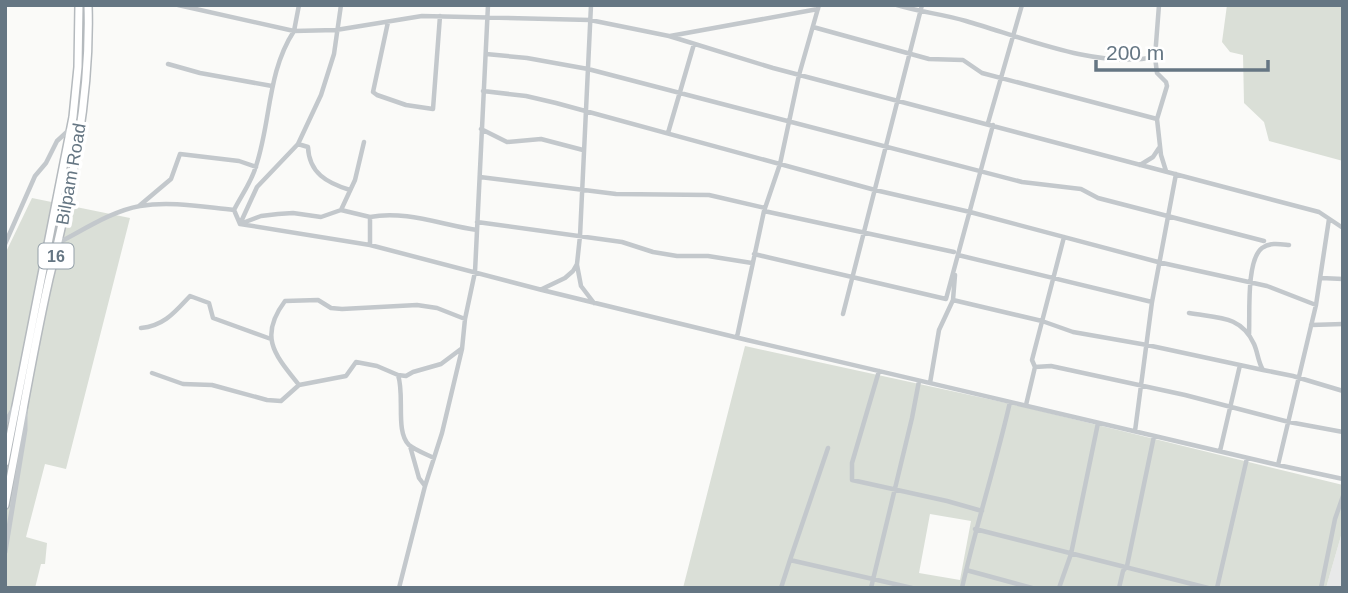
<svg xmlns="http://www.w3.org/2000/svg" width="1348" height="593" viewBox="0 0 1348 593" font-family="Arial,sans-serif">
	<rect width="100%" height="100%" fill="#fafaf8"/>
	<path fill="#e8e9e9" d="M1343,529V588H1326Z"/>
	<path fill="#dadfd7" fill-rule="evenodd" d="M1227,5H1343V161L1269,141L1264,122L1244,103L1243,55L1230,52L1222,42Z
		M32,198L130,218L66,469L45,464L26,537L47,543L45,564H41L35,588H5V254Z
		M745,346L1020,406L1343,485V529L1326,588H683ZM930,514L971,521L960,580L919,573Z"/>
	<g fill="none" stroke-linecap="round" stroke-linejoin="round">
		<g stroke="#b5babe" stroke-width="10">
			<path id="primary" d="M5,462L73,117L78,67L79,5
				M5,505C20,430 32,354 49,279C71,190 91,97 88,5"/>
		</g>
		<path stroke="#c3c8cc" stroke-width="4.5" d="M178,5L294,31C267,72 271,122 256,166C252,181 241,196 234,210
			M299,5L294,31L336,30L422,16L590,20L669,36L773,68L1319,212L1343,228
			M341,5L334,54L321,95L298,144L257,187L240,224L261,216L278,214L293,213L321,217L341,210L355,180L364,142
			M897,5C919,12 943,14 966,21C1022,37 1096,69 1155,57
			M1159,5L1155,57L1157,73L1166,82L1167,86L1157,119L1161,155L1166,171
			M388,22L373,92L377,95L406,105L433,109L440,16
			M813,27L929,59L963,60L982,73L1157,119
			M670,36L818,9
			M486,54L527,58L588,69L1022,182L1081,189L1098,198L1264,241
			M168,64L200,73L272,86
			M483,91L526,96L556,103L875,190L970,212L1158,262L1267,286L1316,305
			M988,123L1022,5
			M481,129L507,142L541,139L583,150
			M668,133L694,44
			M298,144L308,147C309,173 327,183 350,190
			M1140,165L1153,157L1159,148
			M480,177L616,194L709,195L765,208
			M139,206L171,179L180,154L239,161L256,167
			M341,210L370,217
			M764,211L954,252
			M477,222L622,242L653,252L677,256H708L752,263
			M60,242C85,229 112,211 140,206C171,201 203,207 234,210L240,224L370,245L542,290L747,340L1278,465L1343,479
			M5,244L35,176L46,163L57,141L69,130
			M370,245V217C405,210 442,225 477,230
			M754,254L946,299L993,125
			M958,255L1152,302
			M577,265L581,286L594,303
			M1321,278L1343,279
			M542,289L565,278L573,271L577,264L580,236L591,5
			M953,300L1042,321L1073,332L1147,345L1263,370
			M1189,313C1217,318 1241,315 1254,344C1258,353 1258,362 1263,370L1293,376L1343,391
			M843,314L922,5
			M1311,325L1343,324
			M141,328C164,326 175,312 190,296L209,303L213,318L271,339
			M1249,335C1250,315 1246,260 1262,248C1270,242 1280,244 1289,245
			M737,337L764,211L780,164L799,75L819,5
			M1035,367L1051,366L1185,395L1289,422L1343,432
			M879,371L852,463V480L947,501L982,511
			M152,373L183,384L212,385L267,400L281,401L299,385L346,376L356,362L377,366L398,375L406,376L413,372L441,364L461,349
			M398,375C405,395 395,432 409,445C415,450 426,454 434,458
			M930,383L939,330L953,300L955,275
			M299,385C275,355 258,337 285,301L318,300L331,308L342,309L417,305L437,308L465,319
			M1026,405L1035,367L1032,360L1064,237
			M1135,431L1152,302L1176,174
			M410,446L419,478L425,486
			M1220,451L1240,365
			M1278,465L1316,305L1329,219
			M975,529L1208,588
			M790,560L828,448
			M966,570L1032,588
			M399,588L425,486L442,433L462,349L465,319L475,272L488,5
			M781,588L790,560L912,588
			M871,588L912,418L919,381
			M962,588C976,525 996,464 1010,402
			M1059,588L1071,554L1098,423
			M1119,588L1123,571L1127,566L1154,436
			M1217,588L1247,458
			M1321,588L1335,519L1343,496"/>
		<path stroke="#c3c8cc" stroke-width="5" d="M5,423L14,408
			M5,552L25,430V410"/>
		<use href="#primary" stroke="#fff" stroke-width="7"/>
	</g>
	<g text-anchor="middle" stroke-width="7" stroke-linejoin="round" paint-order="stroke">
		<rect fill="#fff" stroke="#939fa8" stroke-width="2" x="38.5" y="243.5" width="35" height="25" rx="5"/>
		<g font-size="16" font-weight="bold" fill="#657683">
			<text x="56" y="262">16</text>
		</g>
		<g font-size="18" fill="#657683" stroke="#fff">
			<text transform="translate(71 174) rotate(-80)" y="6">Bilpam Road</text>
		</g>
	</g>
	<rect width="1348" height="593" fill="none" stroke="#657683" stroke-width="14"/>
	<path d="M1096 60v10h172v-10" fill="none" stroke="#657683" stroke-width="3.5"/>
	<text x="1106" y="60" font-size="21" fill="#657683" stroke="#ffffff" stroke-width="5" paint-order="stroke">200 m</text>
</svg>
